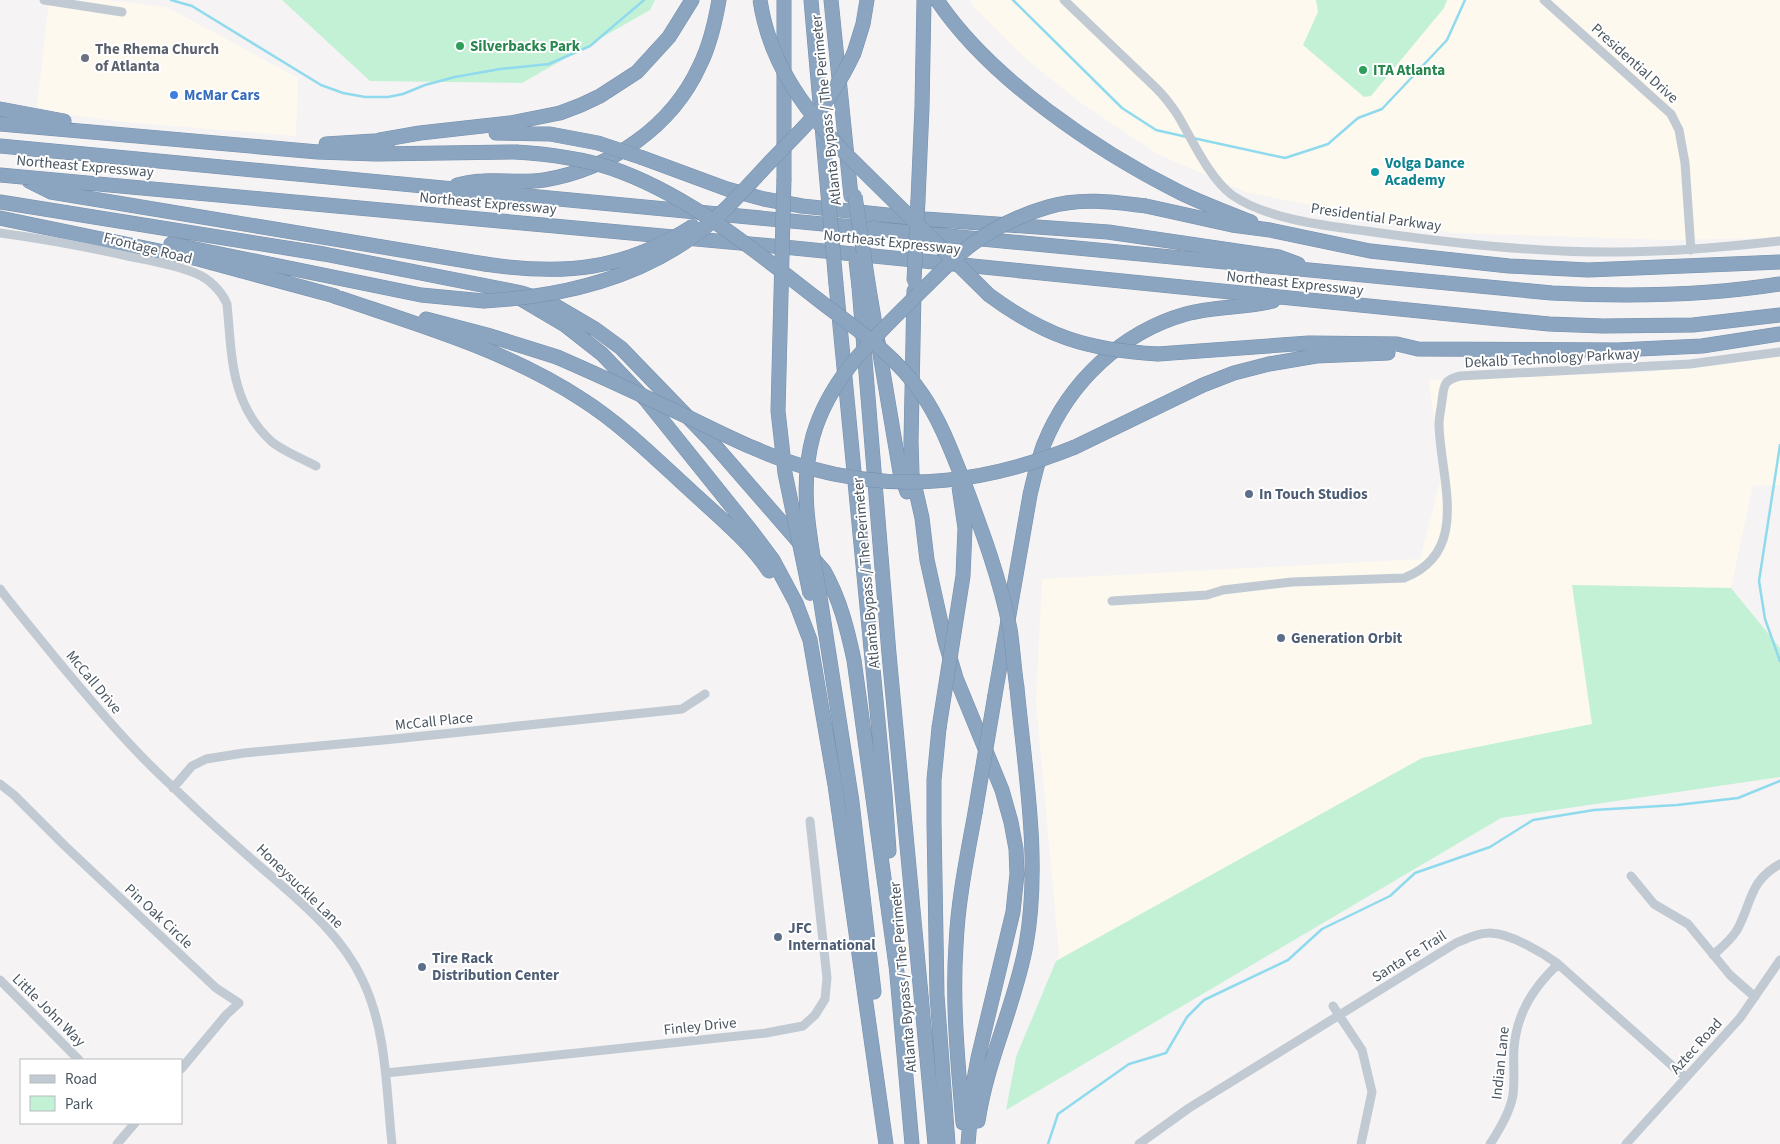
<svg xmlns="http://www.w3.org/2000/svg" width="1780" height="1144" viewBox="0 0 1780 1144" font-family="'Source Sans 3',sans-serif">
	<rect width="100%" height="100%" fill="#f5f3f3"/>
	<path fill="#fdf9ef" d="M49,0H107L167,7L298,78L296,136L123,122L65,114L37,107Z
		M970,0H1780V238L1667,240L1452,233L1245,192L1157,154L1081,103L1026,59L972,5Z
		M1780,353V485L1753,486L1731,588L1572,585L1592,724L1422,758L1056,961L1059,954L1036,702L1042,579L1420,559L1441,478L1429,380L1652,372Z"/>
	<path fill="#c3f1d5" d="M282,0H655L650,10L522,83L370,81Z
		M1316,0H1447L1444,8L1371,96L1364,97L1303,45L1318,12Z
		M1572,585L1731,588L1780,648V777L1501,818L1006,1110L1016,1057L1056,961L1422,758L1592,724Z"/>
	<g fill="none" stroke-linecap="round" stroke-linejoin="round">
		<path stroke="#90daee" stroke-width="2.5" d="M171,0L192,6L321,85L343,93L365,97H388L403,94L425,85L455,77L500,69L549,64L590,46L644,0
			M1013,0L1122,108L1156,130L1187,137
			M1193,138L1285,158L1328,144L1358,118L1382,109L1447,40L1465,0
			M1780,445L1759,581L1765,619L1780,661
			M1048,1144L1058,1114L1129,1064L1166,1053L1187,1017L1204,1000L1288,960L1322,929L1390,896L1415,873L1490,847L1533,820L1594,810L1677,805L1738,798L1780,781"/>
		<g stroke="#7690ad" stroke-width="15">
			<path id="highway" d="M784,0V179
				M811,0L828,194
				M831,0L851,196
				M937,0C990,79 1097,151 1181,193C1204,204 1228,213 1251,222
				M854,53L863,24L867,0
				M0,109L64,121
				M0,124L318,152L376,154L516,152
				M496,133L550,134L598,143
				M380,140L420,133L510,123L560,113L581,105L600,96L637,72L669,37L692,0
				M326,144L390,140
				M0,146L1552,293C1628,297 1704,296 1780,284
				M643,158L727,189L764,199L802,206L925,219L1108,232L1279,257L1298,264
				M0,175L794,248L1549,324L1603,326L1693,325L1780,315
				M29,181L51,192L485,264
				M457,185C466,183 475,181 483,181C503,180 524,183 544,180C610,169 672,127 700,65C710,45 715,23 719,0
				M918,200L922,107L924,0
				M0,202L324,254L522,293L549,302L595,329L621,348L711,441L824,571C840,599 847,628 854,660L897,973
				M1146,206L1232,225L1270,230L1370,251L1509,266L1588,270L1780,262
				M0,218L198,259L335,296
				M171,244L421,295L484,301
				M836,284L885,794L889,851
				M859,287L889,654L935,1144
				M869,289L900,472L907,492
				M914,291L911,442L912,474L922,518L927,560L945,641L956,678L1002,790L1011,822L1016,849L1017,874L1013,912L978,1058L973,1085L968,1144
				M328,294C415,324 506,349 583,400C622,425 655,458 690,490C717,515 748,540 769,571
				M521,299L565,325L602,354L646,400L752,532L773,560L796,603L810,640L835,785L886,1144
				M426,319L487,335L557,357
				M1158,354L1309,343L1397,344L1418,349L1618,350L1702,346L1780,334
				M1075,447L1203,385L1234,373L1269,364L1316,356L1388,353
				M820,597L852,802L874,992
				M995,695L1030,495C1034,478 1038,460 1044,444C1069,382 1122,332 1186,314C1214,306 1245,308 1273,301
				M939,728L934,780V823L937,995L948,1144
				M896,964L912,1144
				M978,1121C987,1060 1015,1005 1026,945C1041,862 1025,772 1017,688
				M963,1123C958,1064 952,1004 956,945C958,900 967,857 975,813"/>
		</g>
		<path stroke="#c1cad2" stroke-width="9" d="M44,0L122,12
			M1064,0L1156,88C1164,96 1171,105 1177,114C1192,139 1209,178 1232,195C1266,219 1326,226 1366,231C1448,243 1535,253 1618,252C1672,252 1726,247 1780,241
			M1544,0L1671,114L1679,130L1685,163L1691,250
			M0,233C44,239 88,247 132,257C152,261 175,265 195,273C208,278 221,290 227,304C232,355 230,404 272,442C283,451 303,459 316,466
			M0,589C18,613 38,636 57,660C94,704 131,749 174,788C203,816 233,843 263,869C301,902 342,935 363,981C387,1032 386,1089 392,1144
			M1112,601L1207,595L1223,590L1292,582L1404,578C1472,552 1440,478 1439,424C1439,417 1441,409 1442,401C1444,386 1443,380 1460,376L1690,364L1780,352
			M0,784L14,795L65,846L216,988L239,1003L226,1015L181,1069
			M173,788L192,766L206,759L244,753L394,739L682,709L705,694
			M1631,876L1654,904L1688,924L1730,975L1755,997
			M1713,955C1721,948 1731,940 1737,930C1752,903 1749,881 1780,864
			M0,980L79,1060
			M1333,1006L1362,1050L1372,1092L1361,1144
			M386,1073L766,1033L803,1026L815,1015L825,999L827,978L810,821
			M117,1144L135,1123
			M1139,1144L1189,1108L1456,943C1468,938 1478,933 1490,933C1510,933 1543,953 1558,964L1686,1078
			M1490,1144C1500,1129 1510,1112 1513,1095C1515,1080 1513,1063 1514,1048C1517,1013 1533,988 1558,964
			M1626,1144L1740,1018L1780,960"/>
		<use href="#highway" stroke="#8ba5c1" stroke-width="14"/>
		<g stroke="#7690ad" stroke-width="15" stroke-linecap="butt">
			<path id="highway-bridge" d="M760,0C769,61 802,106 842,150L989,295C1046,337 1088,350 1158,354
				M598,143L643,158
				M516,152C548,154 580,158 611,168C689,195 751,248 816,298C853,327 895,354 922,394C940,420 951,450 963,480C981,528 1000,578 1010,629C1013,648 1014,669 1017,688
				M784,179L778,411L785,473L810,594
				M828,194L836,284
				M855,196L869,289
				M856,261L859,287
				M485,264C564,276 625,270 693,226
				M914,281L918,200
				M484,301C558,297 634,280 695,235C723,215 747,186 771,161C791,140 813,120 830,96C839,82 847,68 854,53
				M557,357C603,377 648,398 694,420C731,438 769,457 809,468C902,494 988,482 1075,447
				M820,597C811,542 798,491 813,436C830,377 874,338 915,297C933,280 951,260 971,245C994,228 1020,215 1048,207C1080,197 1115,202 1146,206
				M939,728L963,576L965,528L959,487
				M975,813L995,695"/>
		</g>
		<use href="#highway-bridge" stroke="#8ba5c1" stroke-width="14"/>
	</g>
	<g fill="#2e9e5b" stroke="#fff" stroke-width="2">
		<circle cx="460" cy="46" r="5"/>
		<circle cx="1363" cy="70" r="5"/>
	</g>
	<circle fill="#6b7280" stroke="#fff" stroke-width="2" cx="85" cy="58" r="5"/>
	<circle fill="#3f7fe0" stroke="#fff" stroke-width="2" cx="174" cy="95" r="5"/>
	<circle fill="#0f9aa8" stroke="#fff" stroke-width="2" cx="1375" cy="172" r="5"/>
	<g fill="#5c6f8a" stroke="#fff" stroke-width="2">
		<circle cx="1249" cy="494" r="5"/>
		<circle cx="1281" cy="638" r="5"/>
		<circle cx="778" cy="937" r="5"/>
		<circle cx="422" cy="967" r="5"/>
	</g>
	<g text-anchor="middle" stroke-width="4" stroke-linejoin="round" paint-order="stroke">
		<g font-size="15" font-weight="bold" fill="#27864d" stroke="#fff" text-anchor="start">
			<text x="470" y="51">Silverbacks Park</text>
			<text x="1373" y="75">ITA Atlanta</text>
		</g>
		<g font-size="15" font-weight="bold" fill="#5b616d" stroke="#fff" text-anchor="start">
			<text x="95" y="54">The Rhema Church<tspan x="95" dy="17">of Atlanta</tspan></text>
		</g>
		<g font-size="15" fill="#4a5661" stroke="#fff">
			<text transform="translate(1635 63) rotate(42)" y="5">Presidential Drive</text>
			<text transform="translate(826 110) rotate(-96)" y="5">Atlanta Bypass / The Perimeter</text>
			<text transform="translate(85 166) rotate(5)" y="5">Northeast Expressway</text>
			<text transform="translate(488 203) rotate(5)" y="5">Northeast Expressway</text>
			<text transform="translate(1376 217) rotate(8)" y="5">Presidential Parkway</text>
			<text transform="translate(892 242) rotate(6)" y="5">Northeast Expressway</text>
			<text transform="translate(148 248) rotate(14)" y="5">Frontage Road</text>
			<text transform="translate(1295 283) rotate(6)" y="5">Northeast Expressway</text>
			<text transform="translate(1552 358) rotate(-3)" y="5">Dekalb Technology Parkway</text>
			<text transform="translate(866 573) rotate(-95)" y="5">Atlanta Bypass / The Perimeter</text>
			<text transform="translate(94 682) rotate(50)" y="5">McCall Drive</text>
			<text transform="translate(434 721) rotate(-6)" y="5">McCall Place</text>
			<text transform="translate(300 886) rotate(44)" y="5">Honeysuckle Lane</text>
			<text transform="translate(159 916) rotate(43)" y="5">Pin Oak Circle</text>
			<text transform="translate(1409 956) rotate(-32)" y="5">Santa Fe Trail</text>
			<text transform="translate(903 977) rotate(-95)" y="5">Atlanta Bypass / The Perimeter</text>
			<text transform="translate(49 1010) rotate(45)" y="5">Little John Way</text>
			<text transform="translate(700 1026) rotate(-6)" y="5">Finley Drive</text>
			<text transform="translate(1696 1046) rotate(-48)" y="5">Aztec Road</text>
			<text transform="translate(1500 1063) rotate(-84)" y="5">Indian Lane</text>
		</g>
		<g font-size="15" font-weight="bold" fill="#366cbe" stroke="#fff" text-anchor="start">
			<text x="184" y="100">McMar Cars</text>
		</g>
		<g font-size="15" font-weight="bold" fill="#0d838f" stroke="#fff" text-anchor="start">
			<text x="1385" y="168">Volga Dance<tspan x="1385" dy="17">Academy</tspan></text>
		</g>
		<g font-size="15" font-weight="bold" fill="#4e5e75" stroke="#fff" text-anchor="start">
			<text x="1259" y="499">In Touch Studios</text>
			<text x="1291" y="643">Generation Orbit</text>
			<text x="788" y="933">JFC<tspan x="788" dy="17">International</tspan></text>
			<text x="432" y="963">Tire Rack<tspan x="432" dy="17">Distribution Center</tspan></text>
		</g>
	</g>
	<rect x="20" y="1059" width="162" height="65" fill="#ffffff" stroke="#b7bbc0"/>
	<rect x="30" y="1075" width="25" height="8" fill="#c1cad2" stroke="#b7bbc0"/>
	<text x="65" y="1084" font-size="15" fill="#4a5661">Road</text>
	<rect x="30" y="1096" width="25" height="15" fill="#c3f1d5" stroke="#b7bbc0"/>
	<text x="65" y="1109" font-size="15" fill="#4a5661">Park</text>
</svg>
